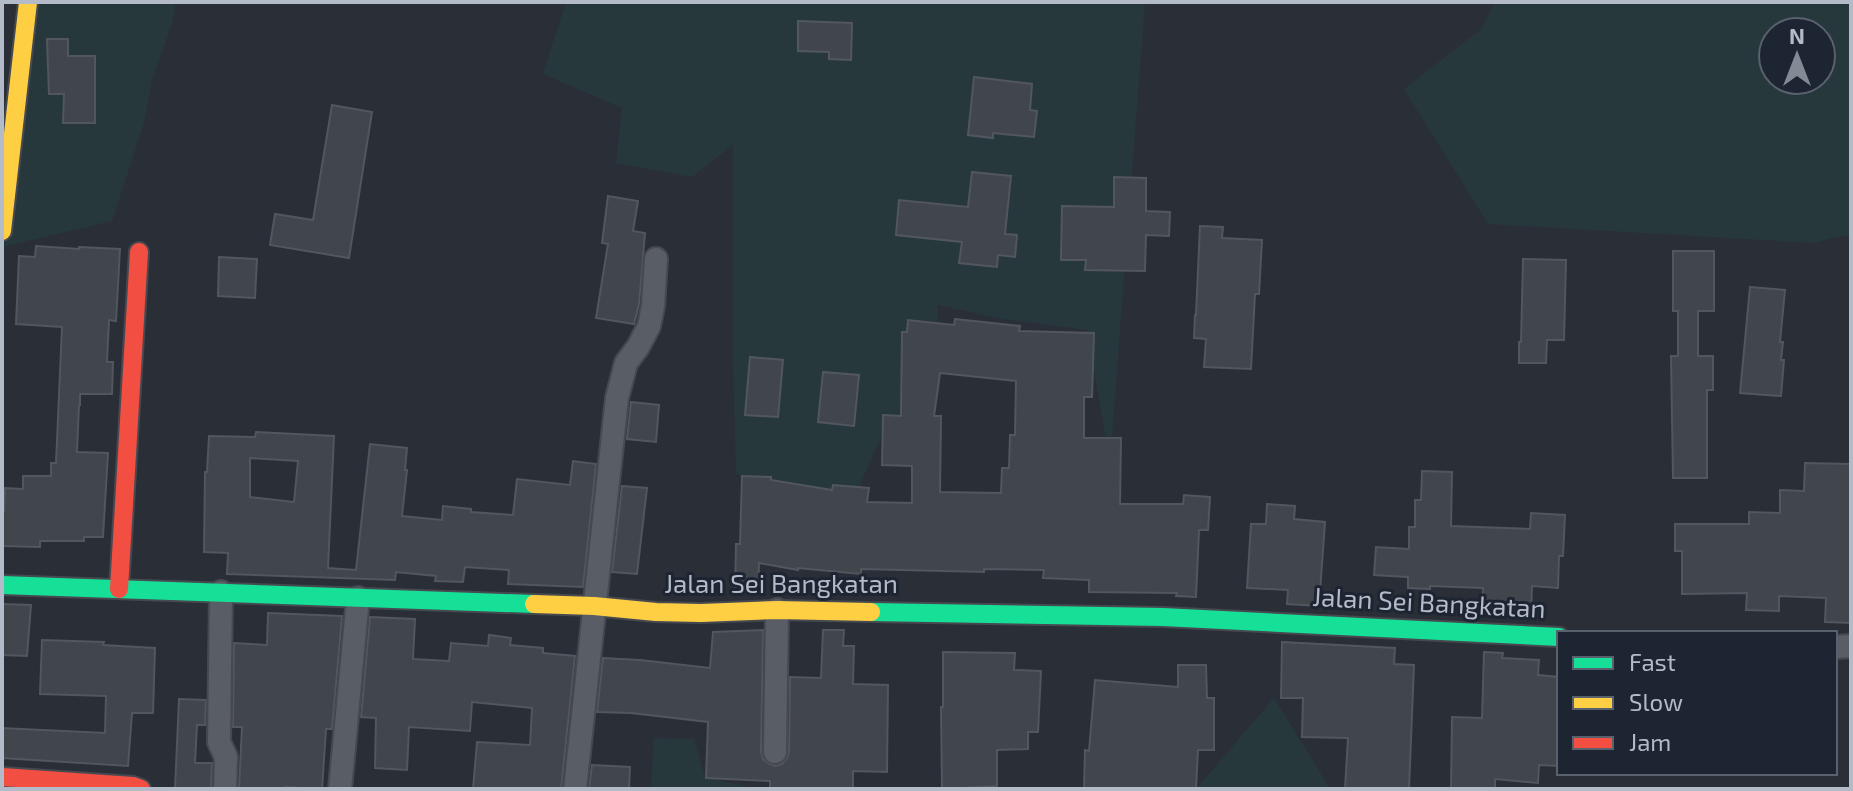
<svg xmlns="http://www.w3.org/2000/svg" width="1853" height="791" viewBox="0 0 1853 791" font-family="'Exo 2',sans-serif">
	<rect width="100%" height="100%" fill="#2a2e37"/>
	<path fill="#27383d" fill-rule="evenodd" d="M28,2H176L172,24L152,79L144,123L112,221L2,247V233Z
		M566,2H1145L1110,462L1087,330L1002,319L938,305L937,384L886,426L855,496H798L736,474L733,358V145L692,177L616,163L622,108L543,74Z
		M1495,2H1851V236H1841L1814,243L1488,224L1404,89L1481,29ZM1773,32H1821V80H1773Z
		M1274,698L1328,785L1327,789H1196Z
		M654,738L694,739L705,777L758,789H651Z"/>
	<path fill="#41454c" stroke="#52565f" stroke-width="2" fill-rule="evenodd" d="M798,21L852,23L851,60L829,59V52L798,51Z
		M47,39H68V56H95V123H63L64,94H49Z
		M974,77L1032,84L1030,110L1037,111L1034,137L993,133V138L968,135Z
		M332,105L372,112L349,258L270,245L275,214L313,220Z
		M972,172L1011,176L1005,234L1017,235L1015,257L998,255L997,267L959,263L962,242L896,235L899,200L968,207Z
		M1114,177L1146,178V211L1170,212L1169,236L1146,235L1145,271L1085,270L1086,260H1061L1062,206L1114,207Z
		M608,196L638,201L633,231L645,233L639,304L634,324L596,318L608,244L602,243Z
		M1200,226L1223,227L1222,238L1262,240L1259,294H1255L1251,369L1204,367L1206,339L1194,338L1195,315H1196Z
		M36,246L79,249V247L120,249L116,321L109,320L107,362H113L112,394H80V405H79L77,452L108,453L103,537H84V541H40V547L2,546V511H4L5,488L23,489V476H51V463H56L62,327L16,324L19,256L35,257Z
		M1673,251H1714V311H1698V356H1713V390H1707V478H1673L1671,356H1678V311H1673Z
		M219,257L257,259L255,298L218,296Z
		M1523,259L1566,260L1564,340H1547L1546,363H1519V342H1521Z
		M1750,287L1785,290L1780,342H1783L1781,360H1784L1781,396L1740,393Z
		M955,319L1020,326L1019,331L1094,333L1092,397H1084V438H1121L1120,504H1183L1184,495L1210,497L1208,530H1199L1196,597L1176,596L1177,593L1089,592V580L1043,578L1044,570L984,569V572L861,569V574L798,568V570L759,563L758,592L735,593L736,544H740L742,476L771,477V480L832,490L833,485L869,488L867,502L912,503V466L882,465L883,415L901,416L902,332H907L908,320L954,325ZM940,373L1016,381L1015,435H1010L1009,468H1002L1001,493L940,492L941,416H934Z
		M750,357L783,360L778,417L745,415Z
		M823,372L859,375L854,426L818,422Z
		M631,402L659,405L656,442L627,439Z
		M256,432L334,436L328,568L356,570L370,444L407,448L405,470H407L402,516L442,520L443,506L471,509V512L513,515L517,479L570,485L573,461L596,464L583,587L508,584L509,570L465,567L463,582L435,581L436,576L396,572L395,580L227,574L228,553L204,552L205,472H207L209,436L255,437ZM250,458L298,461L294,502L250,497Z
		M1805,463L1851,464V623L1825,622L1826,598L1779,596V611L1746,610L1747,593L1682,594V551H1675V524H1749V512L1780,513V490L1804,491Z
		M1422,471L1452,472L1451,526L1530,529L1531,513L1565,515L1563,556H1559L1558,588L1532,586L1531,616L1482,614L1483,588L1430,586V589L1408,588V577L1374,575L1376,547L1409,549V527H1415V500H1421Z
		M622,486L647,488L637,574L612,572Z
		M1267,504L1295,506L1294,519L1325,522L1319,606L1287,604L1288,590L1247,588L1251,524H1266Z
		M2,604L31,605L27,656L2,655Z
		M268,613L342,616L332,729H326L322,789L285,787V789H239L242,727H233L234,643L267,645Z
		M370,617L415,619L413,659L449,661L451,643L488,646L489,635L511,638L510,645L543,648V653L575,656L561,789H473L477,742L530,745L532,708L472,702L470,731L409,727L407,770L375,768L376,718L361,717Z
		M763,630L761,752L763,759L769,764L776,766L782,764L787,758L789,752L790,677L821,678L823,630H844L843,646H854L853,684L888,685L887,772L853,771V789H770V781L706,778L708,722L631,713L597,712L603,658L640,660L710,668L713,632Z
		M42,640L104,642L103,645L155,648L153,713H132L128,766L2,758V728L105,733L106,696L40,694Z
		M1282,642L1395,648L1394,664L1414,665L1409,789H1345L1348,738L1302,737L1303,698H1281Z
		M943,652L1015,653L1014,670L1041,671L1038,732H1028V749L997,750V786L942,789L941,707H943Z
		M1484,652L1503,653L1502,658L1539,660L1538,675L1559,677V766L1539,765L1538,783L1495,779V789H1451L1452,717L1482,718Z
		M1178,665H1206L1207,698H1214V750H1198L1196,789L1084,788L1085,750L1089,751L1095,680L1178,687Z
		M179,699L206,700L205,725H197L195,763H212L211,789H175Z
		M592,765L630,767L629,789H589Z"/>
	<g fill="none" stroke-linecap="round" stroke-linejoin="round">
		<g stroke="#464950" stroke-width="26">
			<path id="street" d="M221,592L219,742L226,757L225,789
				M1835,647L1851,646
				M775,752L777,610
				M340,789L358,598
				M575,789L617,398L626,363L638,347L649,326L653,306L656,259"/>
		</g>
		<g stroke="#464950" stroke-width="22">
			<path id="fast" d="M2,585L534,604
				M871,612L1163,617L1559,637"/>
		</g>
		<g stroke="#464950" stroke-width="22">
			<path id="slow" d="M2,231L28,2
				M534,604L594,606L656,612L701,613L777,610L871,612"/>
		</g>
		<g stroke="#464950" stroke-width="22">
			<path id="jam" d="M119,589L139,252
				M2,777L133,786L141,789"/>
		</g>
		<use href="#street" stroke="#595d65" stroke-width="22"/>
		<use href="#fast" stroke="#16e098" stroke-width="18"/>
		<use href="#slow" stroke="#ffcf43" stroke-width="18"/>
		<use href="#jam" stroke="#f24e42" stroke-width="18"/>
	</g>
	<g text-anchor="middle" stroke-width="6" stroke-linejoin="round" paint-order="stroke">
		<g font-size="26" fill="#b3bac8" stroke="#1d2432">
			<text x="781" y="593">Jalan Sei Bangkatan</text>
			<text transform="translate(1429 603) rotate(3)" y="9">Jalan Sei Bangkatan</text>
		</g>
	</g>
	<rect width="1853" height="791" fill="none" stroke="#b3bac8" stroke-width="8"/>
	<rect x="1557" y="631" width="280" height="144" fill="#1d2432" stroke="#59606e" stroke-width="2"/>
	<rect x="1573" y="657" width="40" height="12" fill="#16e098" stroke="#59606e" stroke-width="2"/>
	<text x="1629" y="671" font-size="24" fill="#b3bac8">Fast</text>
	<rect x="1573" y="697" width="40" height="12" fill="#ffcf43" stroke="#59606e" stroke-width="2"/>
	<text x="1629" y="711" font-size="24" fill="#b3bac8">Slow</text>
	<rect x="1573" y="737" width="40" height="12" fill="#f24e42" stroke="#59606e" stroke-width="2"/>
	<text x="1629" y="751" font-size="24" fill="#b3bac8">Jam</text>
	<g transform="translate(1797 56)"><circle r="38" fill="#1d2432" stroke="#59606e" stroke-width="2"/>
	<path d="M0-6L14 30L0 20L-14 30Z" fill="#838995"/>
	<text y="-12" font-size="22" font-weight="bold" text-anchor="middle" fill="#b3bac8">N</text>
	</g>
</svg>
